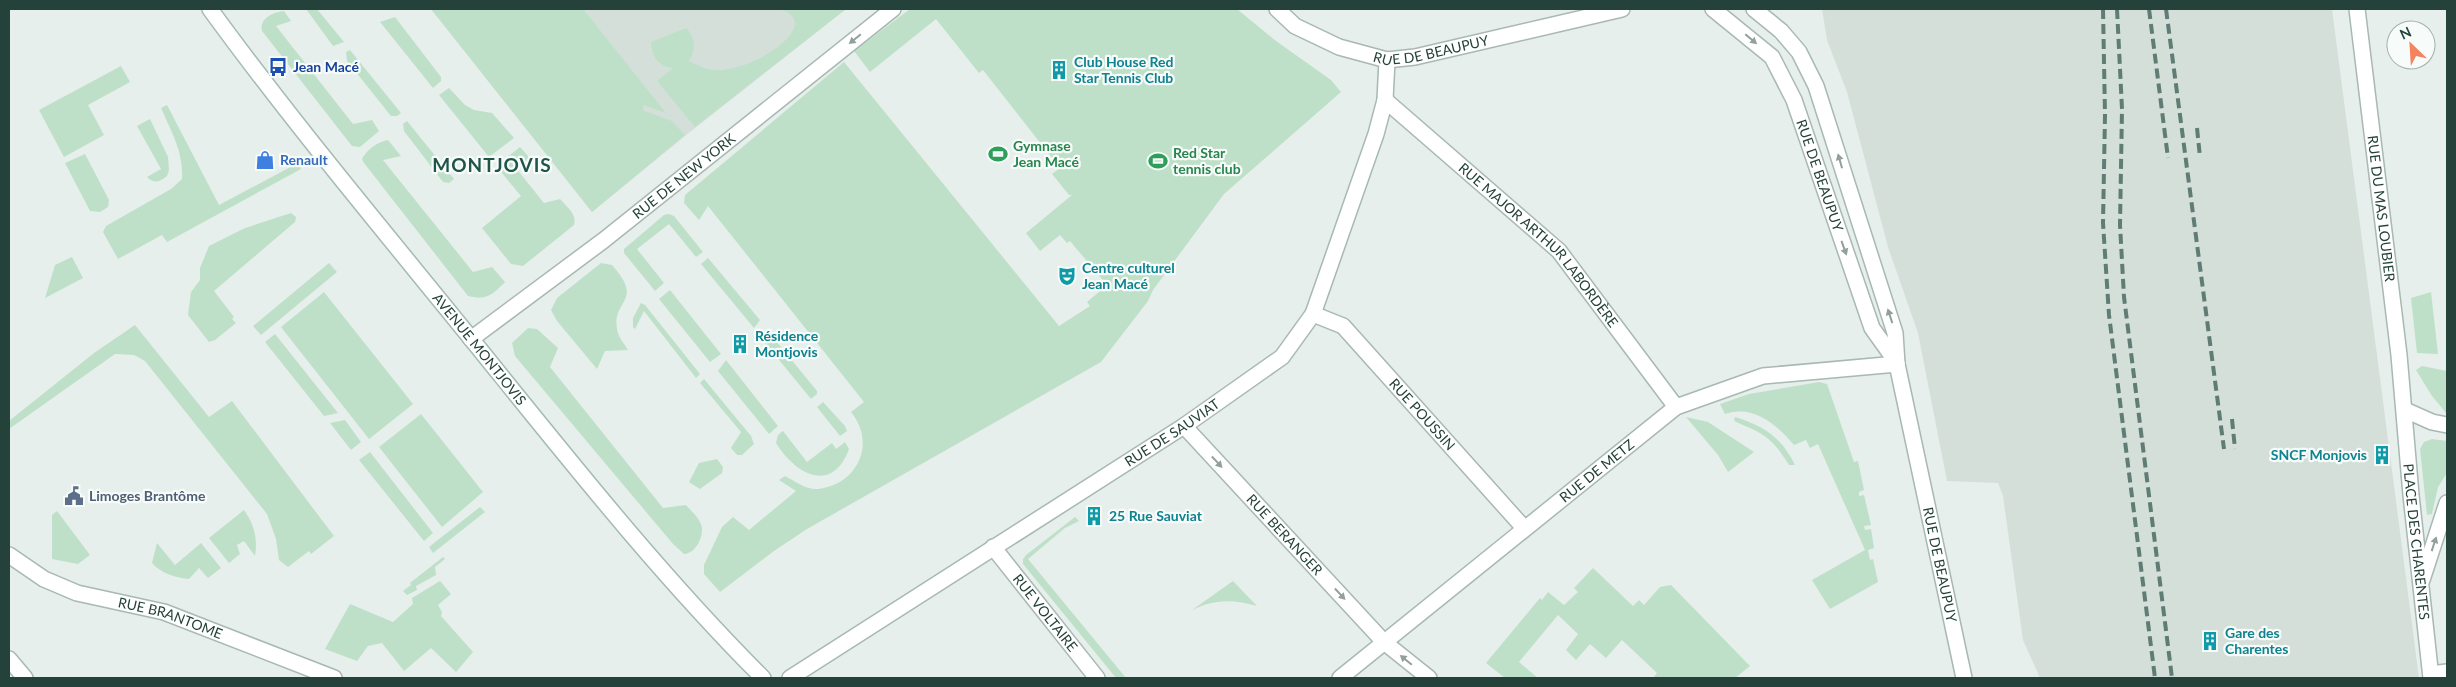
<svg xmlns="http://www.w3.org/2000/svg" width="2456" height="687" viewBox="0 0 2456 687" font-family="Lato,sans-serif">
	<rect width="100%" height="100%" fill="#e6efeb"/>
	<path fill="#d4dfda" d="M431,9H846L690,132L592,212Z
		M1822,9H2332L2419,678H2040L2023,640L2003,496L1998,483L1947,481L1918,333L1888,247L1847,92L1827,40Z"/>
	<path fill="#bfe0c8" d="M306,9H317L344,42L333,46Z
		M431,9H583L666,113L643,105L644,108L642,110L672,121L685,135L592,212Z
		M780,9H846L695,127L657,81L673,68C657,66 652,56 651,42L686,28C696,38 696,50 689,61C697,65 705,69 714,70C728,71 744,66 756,60C773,53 818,22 780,9Z
		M910,9H1237L1276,41L1331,80L1341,92L1224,194L1153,290L1148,301L1101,362L807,529L774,551L720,592L704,574V565L722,527L733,517L749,530L796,491L779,480L785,476C795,481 806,490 818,489C857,485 877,444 851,412L864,402L708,206L699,220L684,203L685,195L844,62L1059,326L1090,306L1087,302L1107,285L1070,241L1067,243L1060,235L1040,251L1026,233L1072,195H1069L1052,174L1060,168L983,70L979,73L936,19L870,72L854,51Z
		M284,11L291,21L276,26L353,124L372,120L379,131L360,147L352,146L262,31C259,18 274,12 284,11Z
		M395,17L441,77V81L433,88L380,22Z
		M350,50L401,113L397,116H391L347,61L346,52Z
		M121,66L130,82L88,105L104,135L64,157L39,110Z
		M449,88L465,105L474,110L492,113L514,138L489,157L439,95Z
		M167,105L219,205L298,163L301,169L167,242L162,235L118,259L103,232L106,226L171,189L182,179C184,153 171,131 161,108Z
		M150,119L168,157L169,170L167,176C160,182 154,184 147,177L161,169L137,126Z
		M407,121L454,179L449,183L443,182L404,131L403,124Z
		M388,140L401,156L383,160L473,272L492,267L505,282C491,296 487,300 468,296L364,163L362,159C366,150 379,141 388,140Z
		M520,147L528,156V163L511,162L544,203L560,199C567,207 577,214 574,225L523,266L511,264L482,228L521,196L496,166Z
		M85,154L109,200L108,207L100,212L90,211L65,163Z
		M291,213L296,217L295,222L214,291L234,317L232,319L236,323L215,340L209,342L188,315L191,292L200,280V268L209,246L245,228Z
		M669,214L674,216L703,252L696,257L669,224L637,249L664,283L655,291L624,253V249L664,215Z
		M72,257L83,278L45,298L55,265Z
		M708,258L760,320L754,328L701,264Z
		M329,263L337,272L261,335L253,326Z
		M601,263L612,265C645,302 612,299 617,329C618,337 624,343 628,350L605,351L597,369L557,321L551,310L557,298Z
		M670,290L721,354L710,362L659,299Z
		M324,292L413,404L369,439L281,327Z
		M2431,292L2438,354L2417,353L2411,298Z
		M641,303L645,305L700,374L696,378L644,311L635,329L633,327V318Z
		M135,325L209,417L232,401L334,536L311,554L309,551L288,567L279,560L276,539L267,514L145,361L134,355L115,354L9,429V421L94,353Z
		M528,328L537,329L558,348L550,367L663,508L686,505C691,511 701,519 702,528C703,538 695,554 684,554L673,544L515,356L512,343Z
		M767,330L817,391V394L811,399L758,334Z
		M275,334L338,413L324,416L265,342Z
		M726,360L778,426L769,434L718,371Z
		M2422,366L2447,371V414L2432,396L2416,370Z
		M704,379L751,436L754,444L742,455H737L731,448L741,432L700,383Z
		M1819,382L1827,384L1854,462L1858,461L1864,490L1859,492V496L1864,495L1871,525L1864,526L1865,530L1871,529L1874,548L1868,550L1870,560L1873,559L1878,582L1830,609L1812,580L1865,550L1818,444L1810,448L1806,440L1794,445C1777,425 1754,404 1725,414L1720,404L1749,394Z
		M823,402L845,426L847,431L840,436L817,407Z
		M421,414L483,492L442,527L379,447Z
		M1686,417L1708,422L1754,452L1728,472L1718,455Z
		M1735,417C1764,426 1781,437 1795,465H1789C1772,438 1765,434 1736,422L1734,420Z
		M345,420L361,442L351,450L330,423Z
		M783,431L807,462L832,443L836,449L845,442L849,449C832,495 795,474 776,443L778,435Z
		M2432,439L2447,441V473L2438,487L2432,514L2427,515L2420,449L2424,442Z
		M370,452L433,533L424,541L359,460Z
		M717,459L723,467L722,473L700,489L689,482L699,463Z
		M480,507L485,512L433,553L429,547Z
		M244,510C254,524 258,539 255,556L244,541L237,545L240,554L229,563L209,538Z
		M57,511L90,555L78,564L52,559V515Z
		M1075,517L1079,521L1065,528L1028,559L1126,678H1116L1023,564V559L1026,555Z
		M157,543L175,565L201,543L221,568L208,578L199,568L189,579C177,578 160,573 152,563Z
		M443,557L445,559L435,567L436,575L416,586L417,590L407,595L403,591L411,585L410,583Z
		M1593,568L1633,606L1639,600L1644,605L1660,587L1671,585L1750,666L1735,678H1653L1657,673L1622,640L1606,658L1590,644L1576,660L1566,650L1578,634L1558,615L1519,662L1538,678H1505L1486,663L1540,598L1542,600L1548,592L1564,605L1578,592L1574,588Z
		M440,581L451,594L438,605L442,612L441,616L473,652L456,672L431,648L404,671L382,643L368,646L357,661L325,649L350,604L393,622L413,604L412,598Z
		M1233,581L1257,606C1233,599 1215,599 1192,610Z"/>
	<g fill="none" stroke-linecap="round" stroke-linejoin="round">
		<g stroke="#a8b8b2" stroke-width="18">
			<g id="street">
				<path id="s1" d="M1277,9L1295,26L1339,47L1387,60L1415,57L1622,9"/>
				<path id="s2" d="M1713,9L1772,57L1794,100L1872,328L1897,363"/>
				<path id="s3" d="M1754,9L1781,31L1799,52L1816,86L1895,333L1897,364L1964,678"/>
				<path id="s4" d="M2357,9L2399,355L2411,495L2431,678"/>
				<path id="s5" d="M1385,100L1559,251L1676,407"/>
				<path id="s6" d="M1313,314L1343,326L1524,528"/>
				<path id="s7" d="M471,339L604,240L893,9"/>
				<path d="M2405,410L2432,422L2447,425"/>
				<path id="s8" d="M1184,426L1384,642L1429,678"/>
				<path id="s9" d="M993,547L1097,678"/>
				<path id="s10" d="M9,555L44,579L77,593L164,612L334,678"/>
				<path d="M2422,580L2447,503"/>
				<path d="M9,659L25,678"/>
				<path d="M2431,674L2447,672"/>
				<path id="s11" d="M790,678L1184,426L1282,357L1313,314L1376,134L1385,100L1387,60"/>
				<path id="s12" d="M1340,678L1676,407L1763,376L1897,364"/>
			</g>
		</g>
		<g stroke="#a4bbb3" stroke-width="18">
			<g id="secondary">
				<path id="s13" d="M210,9C293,123 384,231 473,341C566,456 658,573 763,678"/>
			</g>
		</g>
		<use href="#street" stroke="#fff" stroke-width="15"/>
		<use href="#secondary" stroke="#fff" stroke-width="15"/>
		<path stroke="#5f7d75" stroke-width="4" stroke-dasharray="10 5" stroke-linecap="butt" d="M2103,9L2105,115L2103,223L2109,315L2155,678
			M2117,9L2122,109L2120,225L2124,297L2172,678
			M2149,9L2168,158
			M2166,9L2224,449
			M2197,128L2200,157
			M2232,419L2235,449"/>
	</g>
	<defs><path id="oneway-solid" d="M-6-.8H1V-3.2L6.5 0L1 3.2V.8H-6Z" transform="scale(1.25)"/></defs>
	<g fill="#92a09c">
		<use href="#oneway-solid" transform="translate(855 39) rotate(141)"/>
		<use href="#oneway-solid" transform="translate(1751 39) rotate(40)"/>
		<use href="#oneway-solid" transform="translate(1840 161) rotate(-106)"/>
		<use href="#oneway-solid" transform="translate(1844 248) rotate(70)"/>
		<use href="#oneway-solid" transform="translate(1890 316) rotate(-108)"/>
		<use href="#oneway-solid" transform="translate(1217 462) rotate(47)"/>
		<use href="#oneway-solid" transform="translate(2434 544) rotate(-72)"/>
		<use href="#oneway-solid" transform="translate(1340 594) rotate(47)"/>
		<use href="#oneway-solid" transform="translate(1406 660) rotate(-141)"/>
	</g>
	<defs>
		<g id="bus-bare" transform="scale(1.5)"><path d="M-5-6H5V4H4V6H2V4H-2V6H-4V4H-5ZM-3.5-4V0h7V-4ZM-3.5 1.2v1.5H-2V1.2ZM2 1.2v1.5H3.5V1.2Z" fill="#1a4fb4" stroke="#f7fbf9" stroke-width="2.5" paint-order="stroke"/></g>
		<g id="building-bare" transform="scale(1.5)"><path d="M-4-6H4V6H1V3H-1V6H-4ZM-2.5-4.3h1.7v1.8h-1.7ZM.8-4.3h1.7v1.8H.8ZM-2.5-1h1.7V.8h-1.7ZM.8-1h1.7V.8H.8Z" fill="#0f9aa8" stroke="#f7fbf9" stroke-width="2.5" paint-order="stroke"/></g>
		<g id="stadium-bare" transform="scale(1.5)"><path d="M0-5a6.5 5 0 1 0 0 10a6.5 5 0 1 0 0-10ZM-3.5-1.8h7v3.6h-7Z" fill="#2e9e5b" stroke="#f7fbf9" stroke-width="2.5" paint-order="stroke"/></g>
		<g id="shop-bare" transform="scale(1.5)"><path d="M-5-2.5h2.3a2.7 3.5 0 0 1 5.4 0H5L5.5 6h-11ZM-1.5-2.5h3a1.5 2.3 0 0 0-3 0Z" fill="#3f7fe0" stroke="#f7fbf9" stroke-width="2.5" paint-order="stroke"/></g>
		<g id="theatre-bare" transform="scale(1.5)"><path d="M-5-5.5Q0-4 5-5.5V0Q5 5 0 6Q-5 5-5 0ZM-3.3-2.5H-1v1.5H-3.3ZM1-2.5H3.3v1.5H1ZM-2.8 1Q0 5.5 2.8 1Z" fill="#0f9aa8" stroke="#f7fbf9" stroke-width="2.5" paint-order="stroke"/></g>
		<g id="civic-bare" transform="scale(1.5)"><path d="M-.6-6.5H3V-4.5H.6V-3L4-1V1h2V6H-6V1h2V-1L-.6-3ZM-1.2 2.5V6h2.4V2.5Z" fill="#5c6f8a" stroke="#f7fbf9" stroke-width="2.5" paint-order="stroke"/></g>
	</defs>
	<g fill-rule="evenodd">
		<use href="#bus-bare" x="278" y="67"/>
		<use href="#building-bare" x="1059" y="70"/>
		<use href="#stadium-bare" x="998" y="154"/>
		<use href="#shop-bare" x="265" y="160"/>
		<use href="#stadium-bare" x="1158" y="161"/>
		<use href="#theatre-bare" x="1067" y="276"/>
		<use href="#building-bare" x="740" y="344"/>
		<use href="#building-bare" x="2382" y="455"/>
		<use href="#civic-bare" x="74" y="496"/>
		<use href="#building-bare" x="1094" y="516"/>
		<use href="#building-bare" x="2210" y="641"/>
	</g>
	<g text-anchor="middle" stroke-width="4.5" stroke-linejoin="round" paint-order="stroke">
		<g font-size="14" fill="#24423a" stroke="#f7fbf9">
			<text dy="5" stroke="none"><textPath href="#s1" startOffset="168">RUE DE BEAUPUY</textPath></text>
			<text dy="5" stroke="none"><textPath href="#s7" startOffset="268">RUE DE NEW YORK</textPath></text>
			<text dy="5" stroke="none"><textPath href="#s2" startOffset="204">RUE DE BEAUPUY</textPath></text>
			<text dy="5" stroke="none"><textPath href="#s4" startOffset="201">RUE DU MAS LOUBIER</textPath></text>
			<text dy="5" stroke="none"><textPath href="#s5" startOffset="212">RUE MAJOR ARTHUR LABORDÈRE</textPath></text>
			<text dy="5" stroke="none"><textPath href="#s13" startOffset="434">AVENUE MONTJOVIS</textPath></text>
			<text dy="5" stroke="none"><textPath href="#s6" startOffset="151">RUE POUSSIN</textPath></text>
			<text dy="5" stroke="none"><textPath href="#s11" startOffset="454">RUE DE SAUVIAT</textPath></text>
			<text dy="5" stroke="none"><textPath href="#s12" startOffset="330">RUE DE METZ</textPath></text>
			<text dy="5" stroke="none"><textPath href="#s8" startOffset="148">RUE BERANGER</textPath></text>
			<text dy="5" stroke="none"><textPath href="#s4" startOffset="536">PLACE DES CHARENTES</textPath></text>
			<text dy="5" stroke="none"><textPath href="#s3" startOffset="596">RUE DE BEAUPUY</textPath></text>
			<text dy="5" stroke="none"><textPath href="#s9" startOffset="84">RUE VOLTAIRE</textPath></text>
			<text dy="5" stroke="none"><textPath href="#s10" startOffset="175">RUE BRANTOME</textPath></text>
		</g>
		<g font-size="14" font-weight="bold" fill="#0d838f" stroke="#f7fbf9" text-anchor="start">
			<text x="1074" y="67">Club House Red<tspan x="1074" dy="16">Star Tennis Club</tspan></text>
			<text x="1082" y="273">Centre culturel<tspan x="1082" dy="16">Jean Macé</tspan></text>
			<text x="755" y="341">Résidence<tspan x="755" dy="16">Montjovis</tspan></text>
			<text x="2367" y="460" text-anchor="end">SNCF Monjovis</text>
			<text x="1109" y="521">25 Rue Sauviat</text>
			<text x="2225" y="638">Gare des<tspan x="2225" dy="16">Charentes</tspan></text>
		</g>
		<g font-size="14" font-weight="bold" fill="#164399" stroke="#f7fbf9" text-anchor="start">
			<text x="293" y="72">Jean Macé</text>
		</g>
		<g font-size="14" font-weight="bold" fill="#27864d" stroke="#f7fbf9" text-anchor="start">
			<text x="1013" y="151">Gymnase<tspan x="1013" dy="16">Jean Macé</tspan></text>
			<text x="1173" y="158">Red Star<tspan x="1173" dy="16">tennis club</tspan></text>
		</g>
		<g font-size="14" font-weight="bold" fill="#366cbe" stroke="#f7fbf9" text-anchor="start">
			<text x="280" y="165">Renault</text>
		</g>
		<g font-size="14" font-weight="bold" fill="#4e5e75" stroke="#f7fbf9" text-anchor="start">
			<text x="89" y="501">Limoges Brantôme</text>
		</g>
		<g font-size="19" font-weight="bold" letter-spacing="1" fill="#1f5548" stroke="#f7fbf9">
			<text x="492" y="172">MONTJOVIS</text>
		</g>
	</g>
	<rect width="2456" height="687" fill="none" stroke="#24423a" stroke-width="20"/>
	<g transform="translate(2411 45) rotate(335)"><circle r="24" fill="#f7fbf9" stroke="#a3b1ad"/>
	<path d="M0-4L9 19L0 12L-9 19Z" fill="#f4845f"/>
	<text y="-8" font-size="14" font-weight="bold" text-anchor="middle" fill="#24423a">N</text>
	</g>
</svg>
